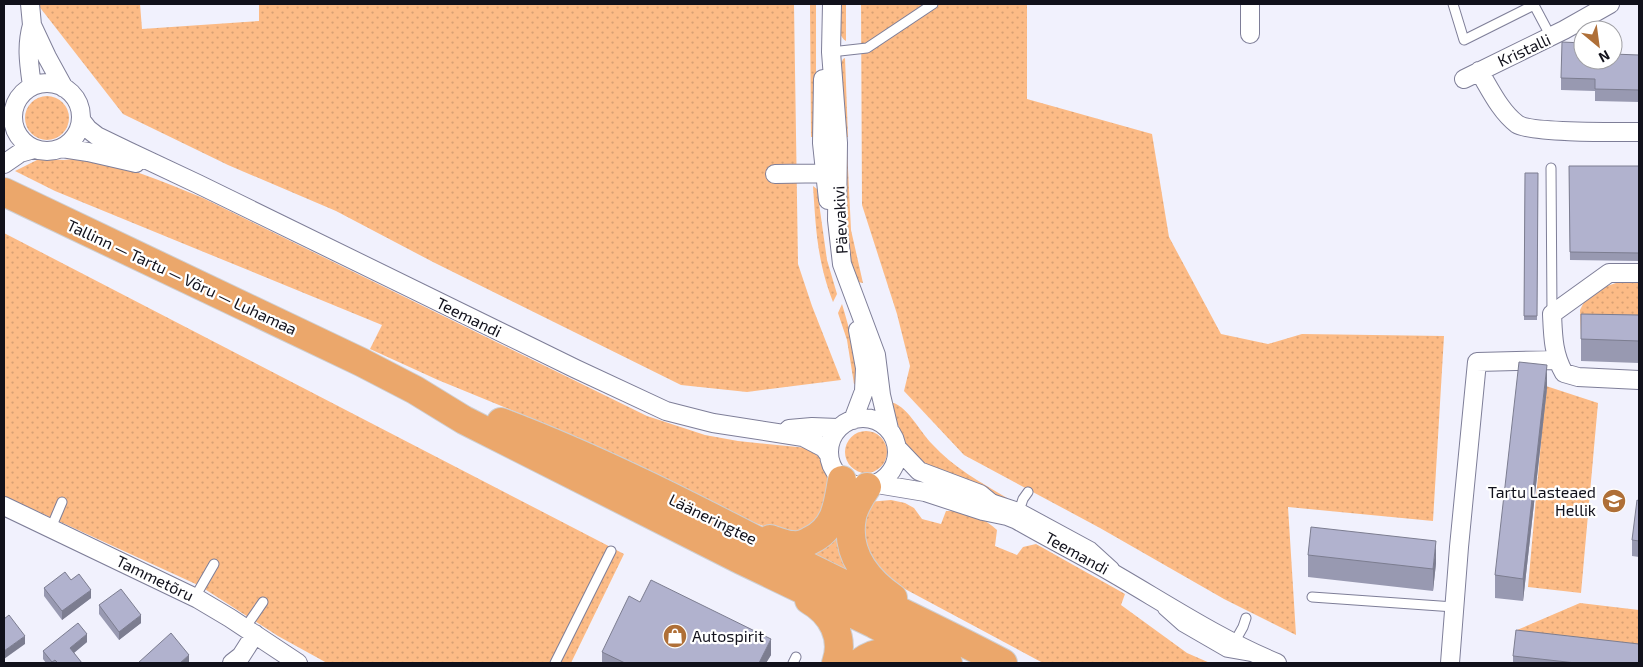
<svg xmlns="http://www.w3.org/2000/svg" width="1643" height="667" viewBox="0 0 1643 667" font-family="'Exo 2',sans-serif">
	<defs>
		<pattern id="green-dots" width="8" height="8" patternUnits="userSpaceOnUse" patternTransform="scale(1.25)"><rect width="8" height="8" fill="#fcbb86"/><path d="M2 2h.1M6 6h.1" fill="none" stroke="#d7a073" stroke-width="1.8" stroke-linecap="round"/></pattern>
	</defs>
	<rect width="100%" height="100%" fill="#f1f1fd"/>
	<path fill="url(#green-dots)" d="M39,4H140L142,29L259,21V4H794L798,264L812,306L841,380L747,392L681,385L433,262L336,211L228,165L123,114L38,5Z
		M810,4H816V104L814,137H811Z
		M839,4H846V41C835,34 839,15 839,4Z
		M861,4H1027V99L1152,134L1169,237L1221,334L1268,344L1302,334L1444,336L1433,521L1288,507L1296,635L1224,599L1100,528L964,455L904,391L910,366L897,314L862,205Z
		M845,58L848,137L844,138L839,68L843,59Z
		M25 118a22 22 0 1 1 44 0a22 22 0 1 1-44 0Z
		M845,148H847L851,230L863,283L858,282C840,252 845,184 845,148Z
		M83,158C125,165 164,182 203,198L647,416L705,435L738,441L807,448C840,468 827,492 821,523L793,533L774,530L752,522L647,471L538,421L438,380L370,349L382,325L55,191L15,171L39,159L64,160Z
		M813,186L817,189L827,260L837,294L833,302C817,260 816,230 813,186Z
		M4,233L624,554L571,663H327L278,636L200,586L4,496Z
		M1622,281H1639V336L1581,335L1580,310L1589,292Z
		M842,304C850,331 857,356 858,385L854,384L847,340L838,313Z
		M1546,386L1598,403L1581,593L1528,587Z
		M889,402C906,403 920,432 932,444C953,467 980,482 1007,498H1000L920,465L908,450Z
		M845 452a21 21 0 1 1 42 0a21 21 0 1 1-42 0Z
		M891,500L905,503L914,508L922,519L941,524L946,511C963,510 985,518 997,530L995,546L1017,555L1023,547L1036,544L1125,594L1121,605L1187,653L1210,663H1043L905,589L877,567L862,540L868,502Z
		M841,529L856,575L812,554C827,548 833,543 841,529Z
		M1580,603L1639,610V659L1516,646L1517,630Z"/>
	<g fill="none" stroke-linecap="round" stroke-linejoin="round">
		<g stroke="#7e7e98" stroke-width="11">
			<path id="service" d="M1453,4L1464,40L1534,5L1551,37
				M831,52L867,48L933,4
				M1551,168L1552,313
				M993,499L1020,508L1092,547L1114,567
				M1018,514L1023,499L1028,492
				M51,528L62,502
				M195,597L214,564
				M1312,597L1454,607
				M1163,610L1181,626L1226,652L1249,656
				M245,628L263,602
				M1234,643L1243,627L1246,618
				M555,663L611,551
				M793,663L796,657"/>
		</g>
		<g stroke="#7e7e98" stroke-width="20">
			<path id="minor" d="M30,4L32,25L47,57L64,88
				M832,4L831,52L838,143L837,220L842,264L876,355L881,395L889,429
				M1250,34V4
				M1479,71C1490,89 1500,111 1517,124C1530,133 1618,132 1639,132
				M823,79L822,143L828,200
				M1464,79L1564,30L1610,4
				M13 117a34 34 0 1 1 68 0a34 34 0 1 1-68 0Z
				M32,86C29,64 26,46 32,25
				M81,120L88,129L97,136L128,151L198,184L576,369L666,411L713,423L803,437L824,448L829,455
				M62,148L88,152L136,163
				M4,164L20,153L34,149
				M775,174L835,173
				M1639,273H1609L1552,314C1553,335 1553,354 1564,373L1578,377L1639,380
				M829 452a34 34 0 1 1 68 0a34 34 0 1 1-68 0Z
				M853,420L864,391L865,368L858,330
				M789,429L812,427L838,428
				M898,449L919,471L980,494L1004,514
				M877,484L925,492L983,511L1007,516L1017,520C1043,535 1070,549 1097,564C1156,597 1214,637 1277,663
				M4,506L198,599L230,618L298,663
				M232,663L241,656L255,634
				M1450,663L1459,547L1477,362L1557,360"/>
		</g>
		<g stroke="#cfcfd1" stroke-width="30">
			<path id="trunk" d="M4,192L361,362L415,390L464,420L741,560L874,624L948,663
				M501,422C605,461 704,513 803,564C869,597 937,628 1003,663
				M867,487C861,496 854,506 852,517C845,553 866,579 893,598
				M770,539C777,541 785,545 793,545C799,546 806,543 811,540C836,528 838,504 842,480
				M809,600C832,613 845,638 836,663
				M859,663C880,646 897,654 919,663"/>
		</g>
		<use href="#service" stroke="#fff" stroke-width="9"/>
		<use href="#minor" stroke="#fff" stroke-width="18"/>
		<use href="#trunk" stroke="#eba76b" stroke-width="28"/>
	</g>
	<path fill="#9899b1" d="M1639,55V102L1595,101V91L1561,90V78L1583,60Z
		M1569,166H1639V261L1570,260Z
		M1525,173H1538L1537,320H1524Z
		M1581,314L1639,315V363L1581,361Z
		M1547,388L1523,601L1495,598V575Z
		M1639,501V557L1632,556V540Z
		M1308,555L1436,563L1433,591L1308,577Z
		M71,580L91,598L62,620L44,596V588Z
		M640,602L771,655L766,663H602V652Z
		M99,605L141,623L119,640L99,614Z
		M87,642L74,653L82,663H46L43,659V651Z
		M1513,656L1639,663H1513Z"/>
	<path fill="#7c7d90" d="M1547,365V388L1523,601V579Z
		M1436,541V563L1433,591V569Z
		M91,590V598L62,620V611Z
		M141,615V623L119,640V632Z
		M87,634V642L70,656V648Z
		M25,636V644L4,659V651Z
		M771,639V655L766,663H759Z
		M189,655V663H180Z"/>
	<path fill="#b1b2ce" stroke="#7c7d90" d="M1562,42L1583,43V60H1613V54L1639,55V90L1595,89V79L1561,78Z
		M1569,166H1639V253L1570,252Z
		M1525,173H1538L1537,316H1524Z
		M1581,314L1639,315V341L1581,339Z
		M1519,362L1547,365L1523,579L1495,575Z
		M1637,500L1639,501V541L1632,540Z
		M1311,527L1436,541L1433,569L1308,555Z
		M65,572L71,580L79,574L91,590L62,611L44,588Z
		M651,580L771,639L759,663H625L602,652L629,596L640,602Z
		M121,589L141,615L119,632L99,605Z
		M9,615L25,636L4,651V619Z
		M78,623L87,634L70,648L82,663H58L55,660L52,662L43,651Z
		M1516,630L1639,644V663H1576L1513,656Z
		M171,633L189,655L180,663H138Z"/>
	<defs>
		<g id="school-disc" transform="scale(1.25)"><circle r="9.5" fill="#af6f37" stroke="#fff"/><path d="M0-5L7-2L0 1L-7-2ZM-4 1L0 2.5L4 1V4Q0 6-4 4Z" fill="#fff"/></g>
		<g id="shop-disc" transform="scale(1.25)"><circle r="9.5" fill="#af6f37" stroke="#fff"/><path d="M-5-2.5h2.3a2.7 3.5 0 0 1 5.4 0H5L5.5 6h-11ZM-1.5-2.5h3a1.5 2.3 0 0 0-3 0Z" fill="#fff"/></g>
	</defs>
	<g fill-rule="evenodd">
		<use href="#school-disc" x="1614" y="501"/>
		<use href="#shop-disc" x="675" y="636"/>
	</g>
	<g text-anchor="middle" stroke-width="4.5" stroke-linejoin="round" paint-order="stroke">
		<g font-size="16" fill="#11111b" stroke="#fff">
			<text transform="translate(1524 50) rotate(-25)" y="6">Kristalli</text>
			<text transform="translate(840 220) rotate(-93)" y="6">Päevakivi</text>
			<text transform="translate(182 277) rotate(25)" y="6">Tallinn — Tartu — Võru — Luhamaa</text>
			<text transform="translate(469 317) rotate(26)" y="6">Teemandi</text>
			<text transform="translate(713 519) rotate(26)" y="6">Lääneringtee</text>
			<text transform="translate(1077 553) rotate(29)" y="6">Teemandi</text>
			<text transform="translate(155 578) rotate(26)" y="6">Tammetõru</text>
		</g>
		<g font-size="16" fill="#11111b" stroke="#fff" text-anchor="end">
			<text x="1596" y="498">Tartu Lasteaed<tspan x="1596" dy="18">Hellik</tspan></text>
			<text x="692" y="642" text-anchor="start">Autospirit</text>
		</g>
	</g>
	<rect width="1643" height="667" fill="none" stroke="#11111b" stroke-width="10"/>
	<g transform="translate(1598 45) rotate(151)"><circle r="24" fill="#ffffff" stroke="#a0a0a4"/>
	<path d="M0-4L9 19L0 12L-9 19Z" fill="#af6f37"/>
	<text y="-8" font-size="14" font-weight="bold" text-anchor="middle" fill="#11111b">N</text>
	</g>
</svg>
